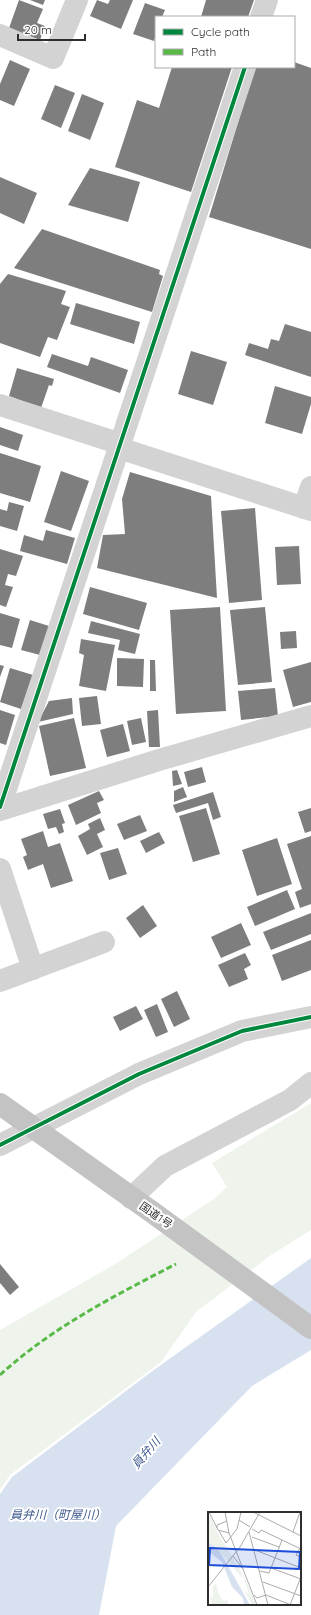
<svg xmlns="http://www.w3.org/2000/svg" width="311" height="1615" viewBox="0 0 311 1615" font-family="Quicksand,'Noto Sans JP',sans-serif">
	<rect width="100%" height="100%" fill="#fff"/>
	<path fill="#eef4ec" d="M311,1103V1230L271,1255L196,1312L161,1362L10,1475L0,1490V1330L112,1266L214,1199L227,1187L212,1163Z"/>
	<path fill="#d8e1f0" d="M311,1258V1350L252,1386L116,1526L99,1615H0V1494L12,1477L151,1372Z"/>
	<path fill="#7e7e7e" d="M19,0L43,9L37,23L45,26L40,40L9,28Z
		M30,0H45L43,5Z
		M97,0L108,4L110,0H133L121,29L90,16Z
		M206,0H254L248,17H201Z
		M145,3L165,10L162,17H156V34L154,41L133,34Z
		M10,60L30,69L14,106L0,100V84Z
		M294,62L311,68V249L209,217L255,67H294Z
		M172,67H232L191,192L115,167L137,100L159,108Z
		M55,85L75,93L61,128L41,119Z
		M82,94L104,103L90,140L68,131Z
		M90,168L140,182L128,222L68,205Z
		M0,177L37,193L24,224L0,213Z
		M42,229L160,270L159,274L163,276L152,312L14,268Z
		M8,274L66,291L61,304L70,307L57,340L48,337L40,357L0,343V284Z
		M76,303L140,322L134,344L70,324Z
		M285,324L311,332V377L245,355L249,343L268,349L271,339L279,341Z
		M191,351L227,362L213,405L178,394Z
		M52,354L88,366L91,357L128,370L120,393L47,367Z
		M17,368L54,379L52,386L49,385L41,408L9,396Z
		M275,386L311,397V404L302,434L265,423Z
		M0,427L23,435L18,451L0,445Z
		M0,453L41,466L30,502L0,493Z
		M61,471L89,481L71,531L44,522Z
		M130,472L211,496L217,598L97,568L103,535L125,534L122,499Z
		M9,502L24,506L17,531L0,526V509L7,511Z
		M255,508L262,600L229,603L221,511Z
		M46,530L75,538L67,564L20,551L24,535L43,541Z
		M299,546L301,584L277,585L275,547Z
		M0,549L23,556L16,576L8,574L5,585L13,587L6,607L0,605Z
		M90,587L147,603L139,630L83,614Z
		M220,607L226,711L176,714L170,610Z
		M265,607L272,682L238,685L230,610Z
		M0,613L20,619L12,648L0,645Z
		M30,620L49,626L40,655L21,650Z
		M91,621L140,634L135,654L118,650L120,640L88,633Z
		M296,631L297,648L281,649L280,632Z
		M81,639L115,645L106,691L79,686L84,655L79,653Z
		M117,658L144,659L143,687L117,686Z
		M150,660H155L156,691H150Z
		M311,662V702L293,707L283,670Z
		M0,665L4,666L0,677Z
		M10,668L33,675L21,709L0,702Z
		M275,688L278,716L241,720L238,691Z
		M97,696L101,724L82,726L79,698Z
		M72,698L73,714L38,722L49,701Z
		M0,710L15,715L6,745L0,743Z
		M158,710L160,747H149L147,711Z
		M74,718L86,768L50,776L39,726Z
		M141,718L146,742L132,745L127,721Z
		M123,724L130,751L107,757L100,730Z
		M202,767L206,782L188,787L184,772Z
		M177,770L182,784L173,786L172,771Z
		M183,787L187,797L174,802V791Z
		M99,791L104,800L97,803L101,813L76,825L68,805Z
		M213,792L221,817L213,820L208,803L176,813L173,805Z
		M206,808L220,854L193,862L179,816Z
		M311,808V831L305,833L298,812Z
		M60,809L65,823L62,824L64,832L59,834L56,827L48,829L43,814Z
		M140,815L147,831L124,840L117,824Z
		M100,818L105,830L97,834L103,847L87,855L78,836L90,829L88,824Z
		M43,831L48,847L60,843L73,881L51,888L43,864L28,870L23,857L27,855L21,839Z
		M159,832L165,843L146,853L140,841Z
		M311,836V904L300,908L295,892L302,889L287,844Z
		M277,838L292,884L257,896L242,850Z
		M118,848L127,874L109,880L100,853Z
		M287,890L295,909L255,926L247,907Z
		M143,905L157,926L140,938L126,918Z
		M311,913V934L271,950L263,932Z
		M241,923L251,945L221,958L211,937Z
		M311,940V970L282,981L272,955Z
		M245,953L251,965L244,969L248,979L229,987L218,965Z
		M177,991L190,1019L174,1027L161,999Z
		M157,1004L168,1032L156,1037L144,1010Z
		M136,1006L143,1019L120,1031L113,1017Z
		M0,1264L19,1287L10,1295L0,1283Z"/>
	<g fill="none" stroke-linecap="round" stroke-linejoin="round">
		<path stroke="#d3d3d3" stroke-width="22" d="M261,17L267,0
			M0,35L53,58L77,0
			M0,405L121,444
			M119,448L311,510
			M304,508L311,487
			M0,807L245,67
			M0,810L159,760L311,716
			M0,869L33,969
			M0,981L104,942
			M0,1145L139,1074L242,1031L311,1017
			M131,1198L165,1166L290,1100L311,1083"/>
		<path stroke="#c3c3c3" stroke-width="22" d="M0,1104L152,1212L311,1328"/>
		<path stroke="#58b947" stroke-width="3" stroke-dasharray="6 3" stroke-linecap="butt" d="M0,1375C51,1328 114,1296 176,1264"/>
		<g stroke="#fff" stroke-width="6">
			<path id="cycleway" d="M0,807L245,67
				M0,1145L139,1074L242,1031L311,1017"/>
		</g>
		<use href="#cycleway" stroke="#00873e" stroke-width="4"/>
	</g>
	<g text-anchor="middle" stroke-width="4" stroke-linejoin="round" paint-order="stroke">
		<g font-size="11" fill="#2e2e2e" stroke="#fff">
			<text transform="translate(156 1215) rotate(35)" y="4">国道1号</text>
		</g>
		<g font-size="12" font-style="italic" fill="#3e5a8e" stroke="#fff">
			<text transform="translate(146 1453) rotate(-49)" y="4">員弁川</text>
			<text x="58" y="1519">員弁川（町屋川）</text>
		</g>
	</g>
	<g transform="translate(208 1512)">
		<rect width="93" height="93" fill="#fff"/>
		<path d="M0,0L9,20L33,59L35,67L10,37L0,30ZM34,59L37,66L48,93H44L35,76L41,83ZM8,71L11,83L15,89L20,88V93H5L1,83L5,86V75Z" fill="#eef4ec"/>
		<path d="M0,30L10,37L15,45L42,93H36L35,86L24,75L14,50L0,39Z" fill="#d8e1f0"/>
		<path fill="none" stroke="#ababab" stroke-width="1" d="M1,0L10,18L21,21M17,0L21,21L49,93M45,0L93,24M31,8L42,15M9,16V13L19,9M44,17L51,21L53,18L93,37M11,19L18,31L29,17L33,0M41,20L60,93M85,20L92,0M44,25L71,35M92,36L88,43L93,45M47,38L93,56M25,44L35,57M67,46L74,28M63,56L93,67M52,59L61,61L67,46M55,70L93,84M0,75L32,35L52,0M46,83L49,86L58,83M58,83L83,93M82,93L93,65"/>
		<path fill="#1d4ed8" fill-opacity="0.15" stroke="#1d4ed8" stroke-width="2" d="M2,36L92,40L91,57L1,53Z"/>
		<rect width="93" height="93" fill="none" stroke="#2e2e2e" stroke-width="2"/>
	</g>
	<rect x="155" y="16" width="140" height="52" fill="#ffffff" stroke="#ababab"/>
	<rect x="163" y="29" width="20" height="6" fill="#00873e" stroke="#ababab"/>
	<text x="191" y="36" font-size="12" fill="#2e2e2e">Cycle path</text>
	<rect x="163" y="49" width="20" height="6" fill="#58b947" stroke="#ababab"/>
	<text x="191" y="56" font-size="12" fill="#2e2e2e">Path</text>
	<path d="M18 34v6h67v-6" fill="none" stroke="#2e2e2e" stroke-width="2"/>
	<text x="24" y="34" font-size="12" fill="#2e2e2e" stroke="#ffffff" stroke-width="3" paint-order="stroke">20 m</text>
</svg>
